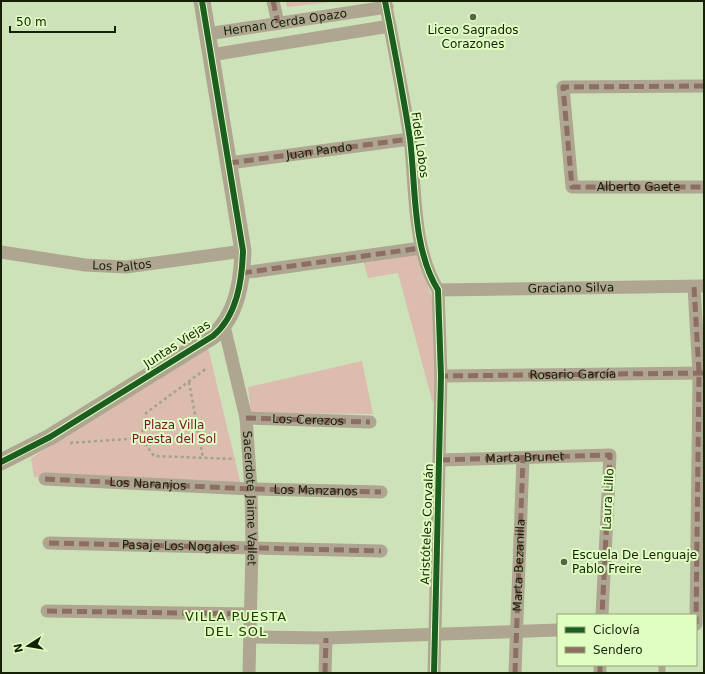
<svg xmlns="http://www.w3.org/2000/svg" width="705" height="674" viewBox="0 0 705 674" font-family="'DejaVu Sans',sans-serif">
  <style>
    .park { fill: #dbbcaf }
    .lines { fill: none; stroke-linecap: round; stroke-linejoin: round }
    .path { stroke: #a1a38b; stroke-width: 2.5; stroke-dasharray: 3 3; stroke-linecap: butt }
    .service { stroke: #afa691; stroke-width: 7 }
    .minor { stroke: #afa691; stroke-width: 13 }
    .tertiary { stroke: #afa691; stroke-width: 17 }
    .quiet { stroke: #8d6e63; stroke-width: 5; stroke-dasharray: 10 5; stroke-linecap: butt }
    .cycleway-casing { stroke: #e0fec2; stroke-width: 8 }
    .cycleway { stroke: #1b5e20; stroke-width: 6 }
    .poi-dot { fill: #556544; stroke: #e0fec2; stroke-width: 1.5 }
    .labels { text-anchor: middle; stroke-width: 4; stroke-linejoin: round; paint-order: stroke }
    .street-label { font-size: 12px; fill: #142104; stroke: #e0fec2 }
    .poi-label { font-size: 12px; fill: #142104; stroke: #e0fec2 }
    .park-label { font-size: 12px; fill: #811235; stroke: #e0fec2 }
    .neighbourhood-label { font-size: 13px; letter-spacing: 1px; fill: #233900; stroke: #e0fec2 }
  </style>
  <rect width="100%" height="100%" fill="#cee2ba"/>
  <g class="park">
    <path d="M285,1H342L287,7Z"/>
    <path d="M417,254L433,301L436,390L433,404L398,273L368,278L363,260Z"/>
    <path d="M208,348L242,489L34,477L31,458Z"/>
    <path d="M362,361L373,414L251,413L248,387Z"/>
  </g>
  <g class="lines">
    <g class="path">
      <path d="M189,382L203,458"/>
      <path d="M141,438L146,413L207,368"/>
      <path d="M70,443L141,438L154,456L235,459"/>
    </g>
    <path class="service" d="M662,665V673"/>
    <g class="minor">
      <path d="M273,1L278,23"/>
      <path d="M385,1C394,47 403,93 410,139C416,187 412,248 438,290L441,376L434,673"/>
      <path id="s1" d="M207,34L387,7"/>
      <path d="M211,55L390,26"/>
      <path d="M704,86L563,87L572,187H704"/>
      <path id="s2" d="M229,163L410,139"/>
      <path id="s3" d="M1,252L85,265L126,267L243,251"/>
      <path d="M242,273L421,248"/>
      <path d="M694,287L699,373L696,624"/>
      <path id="s4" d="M438,290L704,286"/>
      <path id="s5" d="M224,326L246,418L251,489L252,548L249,673"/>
      <path id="s6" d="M441,376L704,373"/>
      <path d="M246,418L370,422"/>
      <path id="s7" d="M440,460L610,455L602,615"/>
      <path d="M45,479L251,489L381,492"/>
      <path d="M49,543L381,551"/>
      <path d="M47,611L250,614"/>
      <path d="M250,637L326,638L558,630"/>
      <path d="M325,673L326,638"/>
      <path id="s8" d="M515,673L523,458"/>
      <path d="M600,673V665"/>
    </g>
    <path class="tertiary" d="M1,462L50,437L213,336C237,316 242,281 243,251L202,1"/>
    <g class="quiet">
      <path d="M273,1L278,23"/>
      <path id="s9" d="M704,86L563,87L572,187H704"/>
      <path d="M229,163L410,139"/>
      <path d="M242,273L421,248"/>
      <path d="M694,287L699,373L696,624"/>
      <path d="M441,379V376L704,373"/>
      <path id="s10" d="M246,418L370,422"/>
      <path d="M440,460L610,455L602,615"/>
      <path id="s11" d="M45,479L251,489L381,492"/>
      <path id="s12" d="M49,543L381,551"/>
      <path d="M47,611L250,614"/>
      <path d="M325,673L326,638"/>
      <path d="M515,673L523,458"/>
      <path d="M600,673V665"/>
    </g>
    <defs>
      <g id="cycleway">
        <path d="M385,1C394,47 403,93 410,139C416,187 412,248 438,290L441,376L434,673"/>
        <path d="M1,462L50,437L213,336C237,316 242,281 243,251L202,1"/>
      </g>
    </defs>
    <use href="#cycleway" class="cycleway-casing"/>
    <use href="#cycleway" class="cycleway"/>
  </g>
  <g class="poi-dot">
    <circle cx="473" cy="17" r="4"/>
    <circle cx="564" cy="562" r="4"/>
  </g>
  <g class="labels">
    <g class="street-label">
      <text dy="4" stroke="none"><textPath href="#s1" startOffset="79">Hernan Cerda Opazo</textPath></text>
      <text transform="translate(420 145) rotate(82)" y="4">Fidel Lobos</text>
      <text dy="4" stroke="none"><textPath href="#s2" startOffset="91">Juan Pando</textPath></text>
      <text dy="4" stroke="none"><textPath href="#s9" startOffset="308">Alberto Gaete</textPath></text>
      <text dy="4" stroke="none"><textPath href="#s3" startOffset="122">Los Paltos</textPath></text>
      <text dy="4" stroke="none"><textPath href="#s4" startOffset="133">Graciano Silva</textPath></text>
      <text transform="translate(177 344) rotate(-33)" y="4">Juntas Viejas</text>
      <text dy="4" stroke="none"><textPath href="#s6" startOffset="132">Rosario García</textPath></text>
      <text dy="4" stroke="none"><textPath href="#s10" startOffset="62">Los Cerezos</textPath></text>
      <text dy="4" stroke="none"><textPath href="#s7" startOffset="85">Marta Brunet</textPath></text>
      <text dy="4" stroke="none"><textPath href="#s11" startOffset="103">Los Naranjos</textPath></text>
      <text dy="4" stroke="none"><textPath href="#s11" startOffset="271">Los Manzanos</textPath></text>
      <text dy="4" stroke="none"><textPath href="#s5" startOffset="175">Sacerdote Jaime Vallet</textPath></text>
      <text transform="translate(608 499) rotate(-87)" y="4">Laura Lillo</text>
      <text transform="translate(427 524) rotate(-88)" y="4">Aristóteles Corvalán</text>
      <text dy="4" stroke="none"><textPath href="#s12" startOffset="130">Pasaje Los Nogales</textPath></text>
      <text dy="4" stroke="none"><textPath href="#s8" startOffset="108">Marta Bezanilla</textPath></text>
    </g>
    <g class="poi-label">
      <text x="473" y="34">Liceo Sagrados<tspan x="473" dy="14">Corazones</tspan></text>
      <text x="572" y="559" text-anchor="start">Escuela De Lenguaje<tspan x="572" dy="14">Pablo Freire</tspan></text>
    </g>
    <g class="park-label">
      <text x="174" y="429">Plaza Villa<tspan x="174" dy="14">Puesta del Sol</tspan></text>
    </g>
    <g class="neighbourhood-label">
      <text x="236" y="621">VILLA PUESTA<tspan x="236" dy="15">DEL SOL</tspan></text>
    </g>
  </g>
  <rect width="705" height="674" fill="none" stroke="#142104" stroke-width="4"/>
  <rect x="557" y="614" width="140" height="52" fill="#e0fec2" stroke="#8ea676"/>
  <rect x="565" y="627" width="20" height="6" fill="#1b5e20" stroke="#8ea676"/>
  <text x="593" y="634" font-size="12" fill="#142104">Ciclovía</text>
  <rect x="565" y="647" width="20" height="6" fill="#8d6e63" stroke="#8ea676"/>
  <text x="593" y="654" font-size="12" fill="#142104">Sendero</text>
  <g transform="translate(28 646) rotate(258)" stroke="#e0fec2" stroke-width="3" paint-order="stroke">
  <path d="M0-3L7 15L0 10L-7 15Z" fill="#142104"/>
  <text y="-6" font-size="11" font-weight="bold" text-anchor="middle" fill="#142104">N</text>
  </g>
  <path d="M10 26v6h105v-6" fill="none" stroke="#142104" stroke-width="2"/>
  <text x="16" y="26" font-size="12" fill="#142104" stroke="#e0fec2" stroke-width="3" paint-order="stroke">50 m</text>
</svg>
